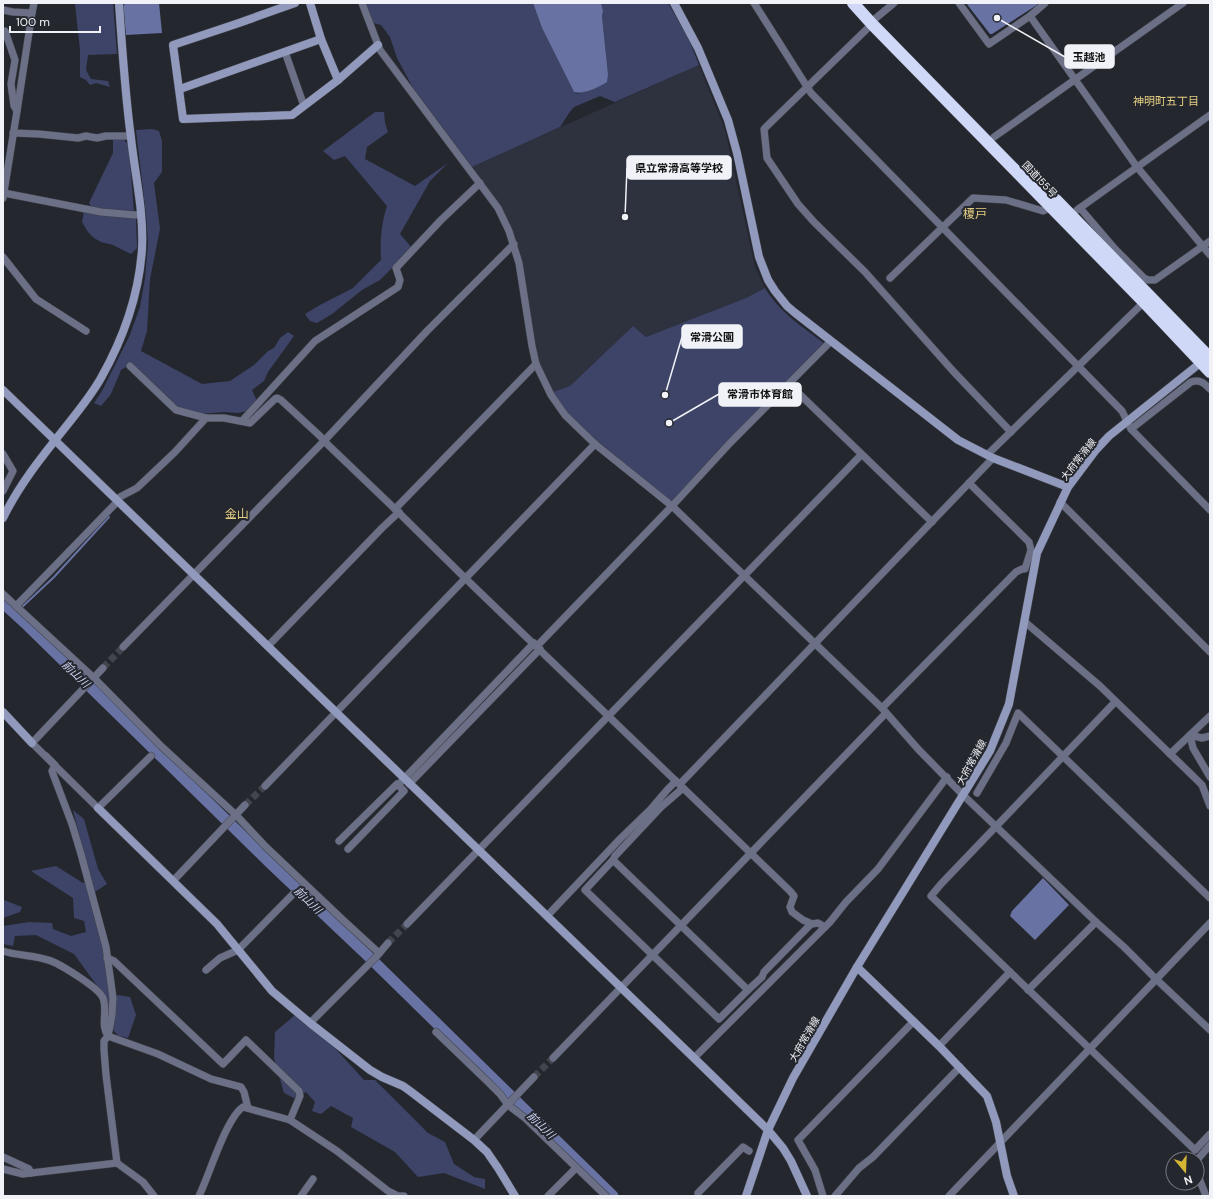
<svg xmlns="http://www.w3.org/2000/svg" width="1213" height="1199" viewBox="0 0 1213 1199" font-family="'DM Sans','Noto Sans JP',sans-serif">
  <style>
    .built { fill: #2e313e }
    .green { fill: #3d4468 }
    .water { fill: #6873a3 }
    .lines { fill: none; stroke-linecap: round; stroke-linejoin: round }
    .stream { stroke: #6873a3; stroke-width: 2 }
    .river { stroke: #6873a3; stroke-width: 11 }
    .street-tunnel { stroke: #43454d; stroke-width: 7; stroke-dasharray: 7 3.5; stroke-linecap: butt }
    .street-casing { stroke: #41434b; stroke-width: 8 }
    .secondary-casing { stroke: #41434b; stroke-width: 9 }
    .highway-casing { stroke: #41434b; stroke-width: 13 }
    .street { stroke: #6b7086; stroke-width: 7 }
    .secondary { stroke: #919abc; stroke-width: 8 }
    .highway { stroke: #d0d8f8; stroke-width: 12 }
    .labels { text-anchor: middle; stroke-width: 4; stroke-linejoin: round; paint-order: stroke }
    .street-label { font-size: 10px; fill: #f0f2f7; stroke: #25272f }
    .neighbourhood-label { font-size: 11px; fill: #e5cf82; stroke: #25272f }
    .water-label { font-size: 11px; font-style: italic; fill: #ced6f4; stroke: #25272f }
    .quarter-label { font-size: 12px; fill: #e5cf82; stroke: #25272f }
    .leader { fill: none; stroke: #f0f2f7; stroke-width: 1.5 }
    .callout-dot { fill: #f0f2f7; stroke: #25272f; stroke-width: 1.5 }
    .callout { fill: #f0f2f7; stroke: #f0f2f7; stroke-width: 1.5 }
    .callout-label { font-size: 11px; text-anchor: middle; font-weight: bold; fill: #111 }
  </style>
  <rect width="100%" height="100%" fill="#25272f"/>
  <path class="built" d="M699,65L725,130L755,267L765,288L746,298L646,337L633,326L570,386L553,392L539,362L511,230L500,205L472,167Z"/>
  <g class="green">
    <path d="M62,3H113L117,54L88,55L86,70L91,79L108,81L110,87L96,83L90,85L86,80L80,77V50L75,4Z"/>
    <path d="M366,3H533L542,28L574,92L578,94L608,74L602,16L603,11L601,3H668L688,37L699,65L615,102L600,96L574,107L569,113L560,127L472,167L413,88L397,58L390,37L381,25L373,23Z"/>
    <path d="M375,112H384L385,123L388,132L367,147L365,159L415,186L448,163L430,181L400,234L412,248L380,280L362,290L332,314L317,323L310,321L305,314L320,305L353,288L381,260C380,241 381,224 387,206L345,156L334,160L323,151Z"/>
    <path d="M152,129L159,131L162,141V172L154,183L160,229L150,279L147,331L141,351L202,384L230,381L254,365L268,351L274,348L280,338L288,332L294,336L268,372L264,381L252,390L257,401L247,411L238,413L225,412L199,414L179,409L131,364L121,370L111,394L101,406L94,403L102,391L129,337L140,307L145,278L148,243L146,215L136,130Z"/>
    <path d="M113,138L124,140L129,145L134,213L94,210L89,203L113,153Z"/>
    <path d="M84,211L136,217L137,248L131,254L113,245L101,242L94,238L88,232L82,222Z"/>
    <path d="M765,288C779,312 803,327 825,344L672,502L577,424L565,412L553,392L570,386L633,326L646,337L746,298Z"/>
    <path d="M73,810L84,819L98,869L107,884L90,895L104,948L112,999L118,995L130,997L136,1015L128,1038L119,1036L112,1029L108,1017L106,998L74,954L36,935L15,936L13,946L3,944V926L29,922L52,923L53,929L71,936L86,932L84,921L74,918L73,898L31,871L56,866L83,883L90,879Z"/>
    <path d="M4,900L22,907L20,912L3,918Z"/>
    <path d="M295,1015L333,1046L364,1080H375L428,1133L445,1142L454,1164L474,1177L485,1179V1189L444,1173L418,1177L395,1152L351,1127L353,1118L331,1106L321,1114L312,1111L315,1102L306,1092L294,1098L284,1093L274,1058L275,1032Z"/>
  </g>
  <g class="water">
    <path d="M126,3H159L162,33L126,35L123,6Z"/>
    <path d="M533,3H601L603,11L602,16L608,74L607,82C599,87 583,95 574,92L542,28Z"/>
    <path d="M966,3H1040L992,34H990Z"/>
    <path d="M1043,878L1069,905L1035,940L1010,916L1012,911Z"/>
  </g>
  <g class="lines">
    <path class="stream" d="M21,608L54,577L109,517"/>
    <path class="river" d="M3,603L27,625L270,863L366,954L613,1196"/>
    <g class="street-tunnel">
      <path d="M103,668L123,647"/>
      <path d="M245,805L265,786"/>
      <path d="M388,943L407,924"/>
      <path d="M534,1077L553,1058"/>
    </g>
    <defs>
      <g id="street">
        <path d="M362,3L380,50L498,208L509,231L519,263L532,346L536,364L551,395L565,415L595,444L672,506L882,708L918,749L963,795L1096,922L1124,947L1156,979L1210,1030"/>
        <path d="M754,3L811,93L1122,411L1131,429L1210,510"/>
        <path d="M959,3L989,44L1030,16L1045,3"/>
        <path d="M3,10L13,12L32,13L34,3"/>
        <path d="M1030,16L1137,167L1210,255"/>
        <path d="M876,18L894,3"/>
        <path d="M872,24L764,129L767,158L798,204L814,222L865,272L953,371L1011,432"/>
        <path d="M285,52L304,106"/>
        <path d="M17,111L32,13"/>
        <path d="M13,133L39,134L78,138L86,136L97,138L106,136H131"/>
        <path d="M994,137L1183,3"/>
        <path d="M4,193L101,212L135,215L141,214"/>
        <path d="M3,198L17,111L14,106L11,84L15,60L5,31"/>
        <path d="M1080,208L1115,249L1144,278L1148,280H1155L1210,241"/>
        <path d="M1077,210L1210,115"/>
        <path d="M3,257L36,299L86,331"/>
        <path d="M890,278L973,198L1006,200L1043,211L1051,207"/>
        <path d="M130,366L176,410L206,418H224L250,423L275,399L277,398L281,400L321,437L324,441L395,509L465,578L790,891L794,896L790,907L792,912L803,920L812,924L818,923L825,927"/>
        <path d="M789,384L932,522"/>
        <path d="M242,421L315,341L398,287L400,280L396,268L441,220L480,183"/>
        <path d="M1131,429L1191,382C1200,379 1204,383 1210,389"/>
        <path d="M3,454L13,471L3,491"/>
        <path d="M987,455L1144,302"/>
        <path d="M116,499L137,488L175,452L206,418"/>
        <path d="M1060,502L1210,652"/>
        <path d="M395,509L536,364"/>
        <path d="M3,594L94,678L161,746L236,815L265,846L343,920L379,953"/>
        <path d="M16,606L118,501"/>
        <path d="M1025,622L1100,686L1197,780L1202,785L1210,806"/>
        <path d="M268,646L382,528L399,512"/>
        <path d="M537,646L672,506L730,443L831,341"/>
        <path d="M123,647L324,441L427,331L514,244"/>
        <path d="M103,668L32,743L98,808L151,756"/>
        <path d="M1115,702L941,884L931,896L1195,1150L1210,1134"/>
        <path d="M882,708L1016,572L1022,569H1025L1031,550L1029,542L969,483"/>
        <path d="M1210,736L1202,738L1190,735L1193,748L1210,777"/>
        <path d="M1170,754L1210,716"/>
        <path d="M46,756L55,765L52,771L53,774L72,824L81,854L106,947L113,998L112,1015L108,1036L104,1041V1050L106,1075L117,1163"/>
        <path d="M409,784L540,649"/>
        <path d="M680,784L993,458"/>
        <path d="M398,785L534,643"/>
        <path d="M265,786L595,444"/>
        <path d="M977,793L1006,743L1018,713L1210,898"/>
        <path d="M339,841L397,784L404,791L348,849"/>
        <path d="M613,860L748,990L719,1019L585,890L613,860L615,856L661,807L683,788"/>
        <path d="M173,881L245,805"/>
        <path d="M547,916L620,839L650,810L667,790L676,781"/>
        <path d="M407,924L861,455"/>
        <path d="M3,951C18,956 34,955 48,960C59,963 99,988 103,998C108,1011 100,1025 108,1036L158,1054L211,1079L241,1087L244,1092L248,1108"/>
        <path d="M107,958L114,961L223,1064L246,1040L299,1091L300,1096L290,1120"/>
        <path d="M206,970L220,958L238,950L293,894"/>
        <path d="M748,990L762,977L764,972L811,924"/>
        <path d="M1028,990L1096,922"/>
        <path d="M310,1023L377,956L388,943"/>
        <path d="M436,1032L486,1080L500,1094L508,1105L525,1118L606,1196"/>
        <path d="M939,1046L1010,972"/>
        <path d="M553,1058L886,713"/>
        <path d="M694,1058L830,922L846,902L878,869L947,777"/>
        <path d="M474,1140L534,1077"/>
        <path d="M3,1157L29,1169L31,1173"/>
        <path d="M1197,1160L1210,1145"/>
        <path d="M3,1169L23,1174L31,1173L117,1163L143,1182L154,1196"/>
        <path d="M1197,1173L1206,1196"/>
        <path d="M698,1193L743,1147L749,1151"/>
        <path d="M199,1196C209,1176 226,1118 243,1107L290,1120L337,1151L388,1191L398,1196H404"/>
        <path d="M301,1196L313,1179"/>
        <path d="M548,1196L576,1168"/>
        <path d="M823,1196L815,1170L798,1140L914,1021"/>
        <path d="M835,1196L859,1168L873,1157L960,1067"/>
        <path d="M949,1196L1210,923"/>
      </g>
      <g id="secondary">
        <path d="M295,3L236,24L173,45L183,119L292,115L338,80L378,45"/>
        <path d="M310,3L321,39L338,80"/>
        <path d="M674,3L698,48L728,120L737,153L759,257L768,280L775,291L787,306L794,312L958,440L993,458L1068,487"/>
        <path d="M180,89L321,39"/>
        <path d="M3,390L404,778L694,1058L768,1130L783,1148L791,1161L807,1196"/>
        <path d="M3,518C20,483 44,454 68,424C80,409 92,394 101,378C123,339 139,294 142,249C144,212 135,175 131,138C125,93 122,48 119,3"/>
        <path d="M3,712L32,743"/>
        <path d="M98,808L217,924L272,991L310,1023L370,1070L382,1077L403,1086L410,1091L474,1140L487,1152L498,1168L515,1196"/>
        <path d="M857,967L939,1046L987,1096L996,1122L1007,1176L1014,1196"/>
        <path d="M746,1196L768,1130L793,1078L857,967L990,751L1009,704L1037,553L1068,487L1095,451L1109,436L1204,360"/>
      </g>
      <g id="highway">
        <path d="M853,3L872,24L1144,302L1210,372"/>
        <path d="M1056,200L1210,358"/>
      </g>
    </defs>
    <use href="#street" class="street-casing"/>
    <use href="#secondary" class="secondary-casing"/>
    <use href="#highway" class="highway-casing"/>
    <use href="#street" class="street"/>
    <use href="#secondary" class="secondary"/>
    <use href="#highway" class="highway"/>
  </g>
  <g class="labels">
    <g class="street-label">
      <text transform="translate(1040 179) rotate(46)" y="4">国道155号</text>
      <text transform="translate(1078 459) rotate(-52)" y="4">大府常滑線</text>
      <text transform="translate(971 762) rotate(-61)" y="4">大府常滑線</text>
      <text transform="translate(804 1039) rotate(-60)" y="4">大府常滑線</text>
    </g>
    <g class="neighbourhood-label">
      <text x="1166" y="105">神明町五丁目</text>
    </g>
    <g class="water-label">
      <text transform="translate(76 674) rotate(44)" y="4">前山川</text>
      <text transform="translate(308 900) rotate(44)" y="4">前山川</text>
      <text transform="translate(541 1125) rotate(44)" y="4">前山川</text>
    </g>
    <g class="quarter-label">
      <text x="975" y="218">榎戸</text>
      <text x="237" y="518">金山</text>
    </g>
  </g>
  <path class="leader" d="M997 18L1065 57M625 217L627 168M665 395L682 337M669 423L719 394"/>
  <g class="callout-dot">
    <circle cx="997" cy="18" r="4"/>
    <circle cx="625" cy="217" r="4"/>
    <circle cx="665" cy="395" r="4"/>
    <circle cx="669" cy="423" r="4"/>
  </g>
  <g class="callout">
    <rect x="1065" y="45" width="49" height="23" rx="4"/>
    <rect x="627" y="156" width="104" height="23" rx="4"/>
    <rect x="682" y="325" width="60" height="23" rx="4"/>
    <rect x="719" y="383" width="82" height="23" rx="4"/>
  </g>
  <g class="callout-label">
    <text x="1089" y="61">玉越池</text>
    <text x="679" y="172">県立常滑高等学校</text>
    <text x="712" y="341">常滑公園</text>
    <text x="760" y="398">常滑市体育館</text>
  </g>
  <rect width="1213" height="1199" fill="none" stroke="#f0f2f7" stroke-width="8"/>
  <g transform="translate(1185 1171) rotate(161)"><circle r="19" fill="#25272f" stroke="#76787f"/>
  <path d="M0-3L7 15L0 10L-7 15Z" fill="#d5b534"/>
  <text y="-6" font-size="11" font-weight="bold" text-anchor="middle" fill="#f0f2f7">N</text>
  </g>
  <path d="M10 26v6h90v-6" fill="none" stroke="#f0f2f7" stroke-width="2"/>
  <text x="16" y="26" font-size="12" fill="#f0f2f7" stroke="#25272f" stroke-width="3" paint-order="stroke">100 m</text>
</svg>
